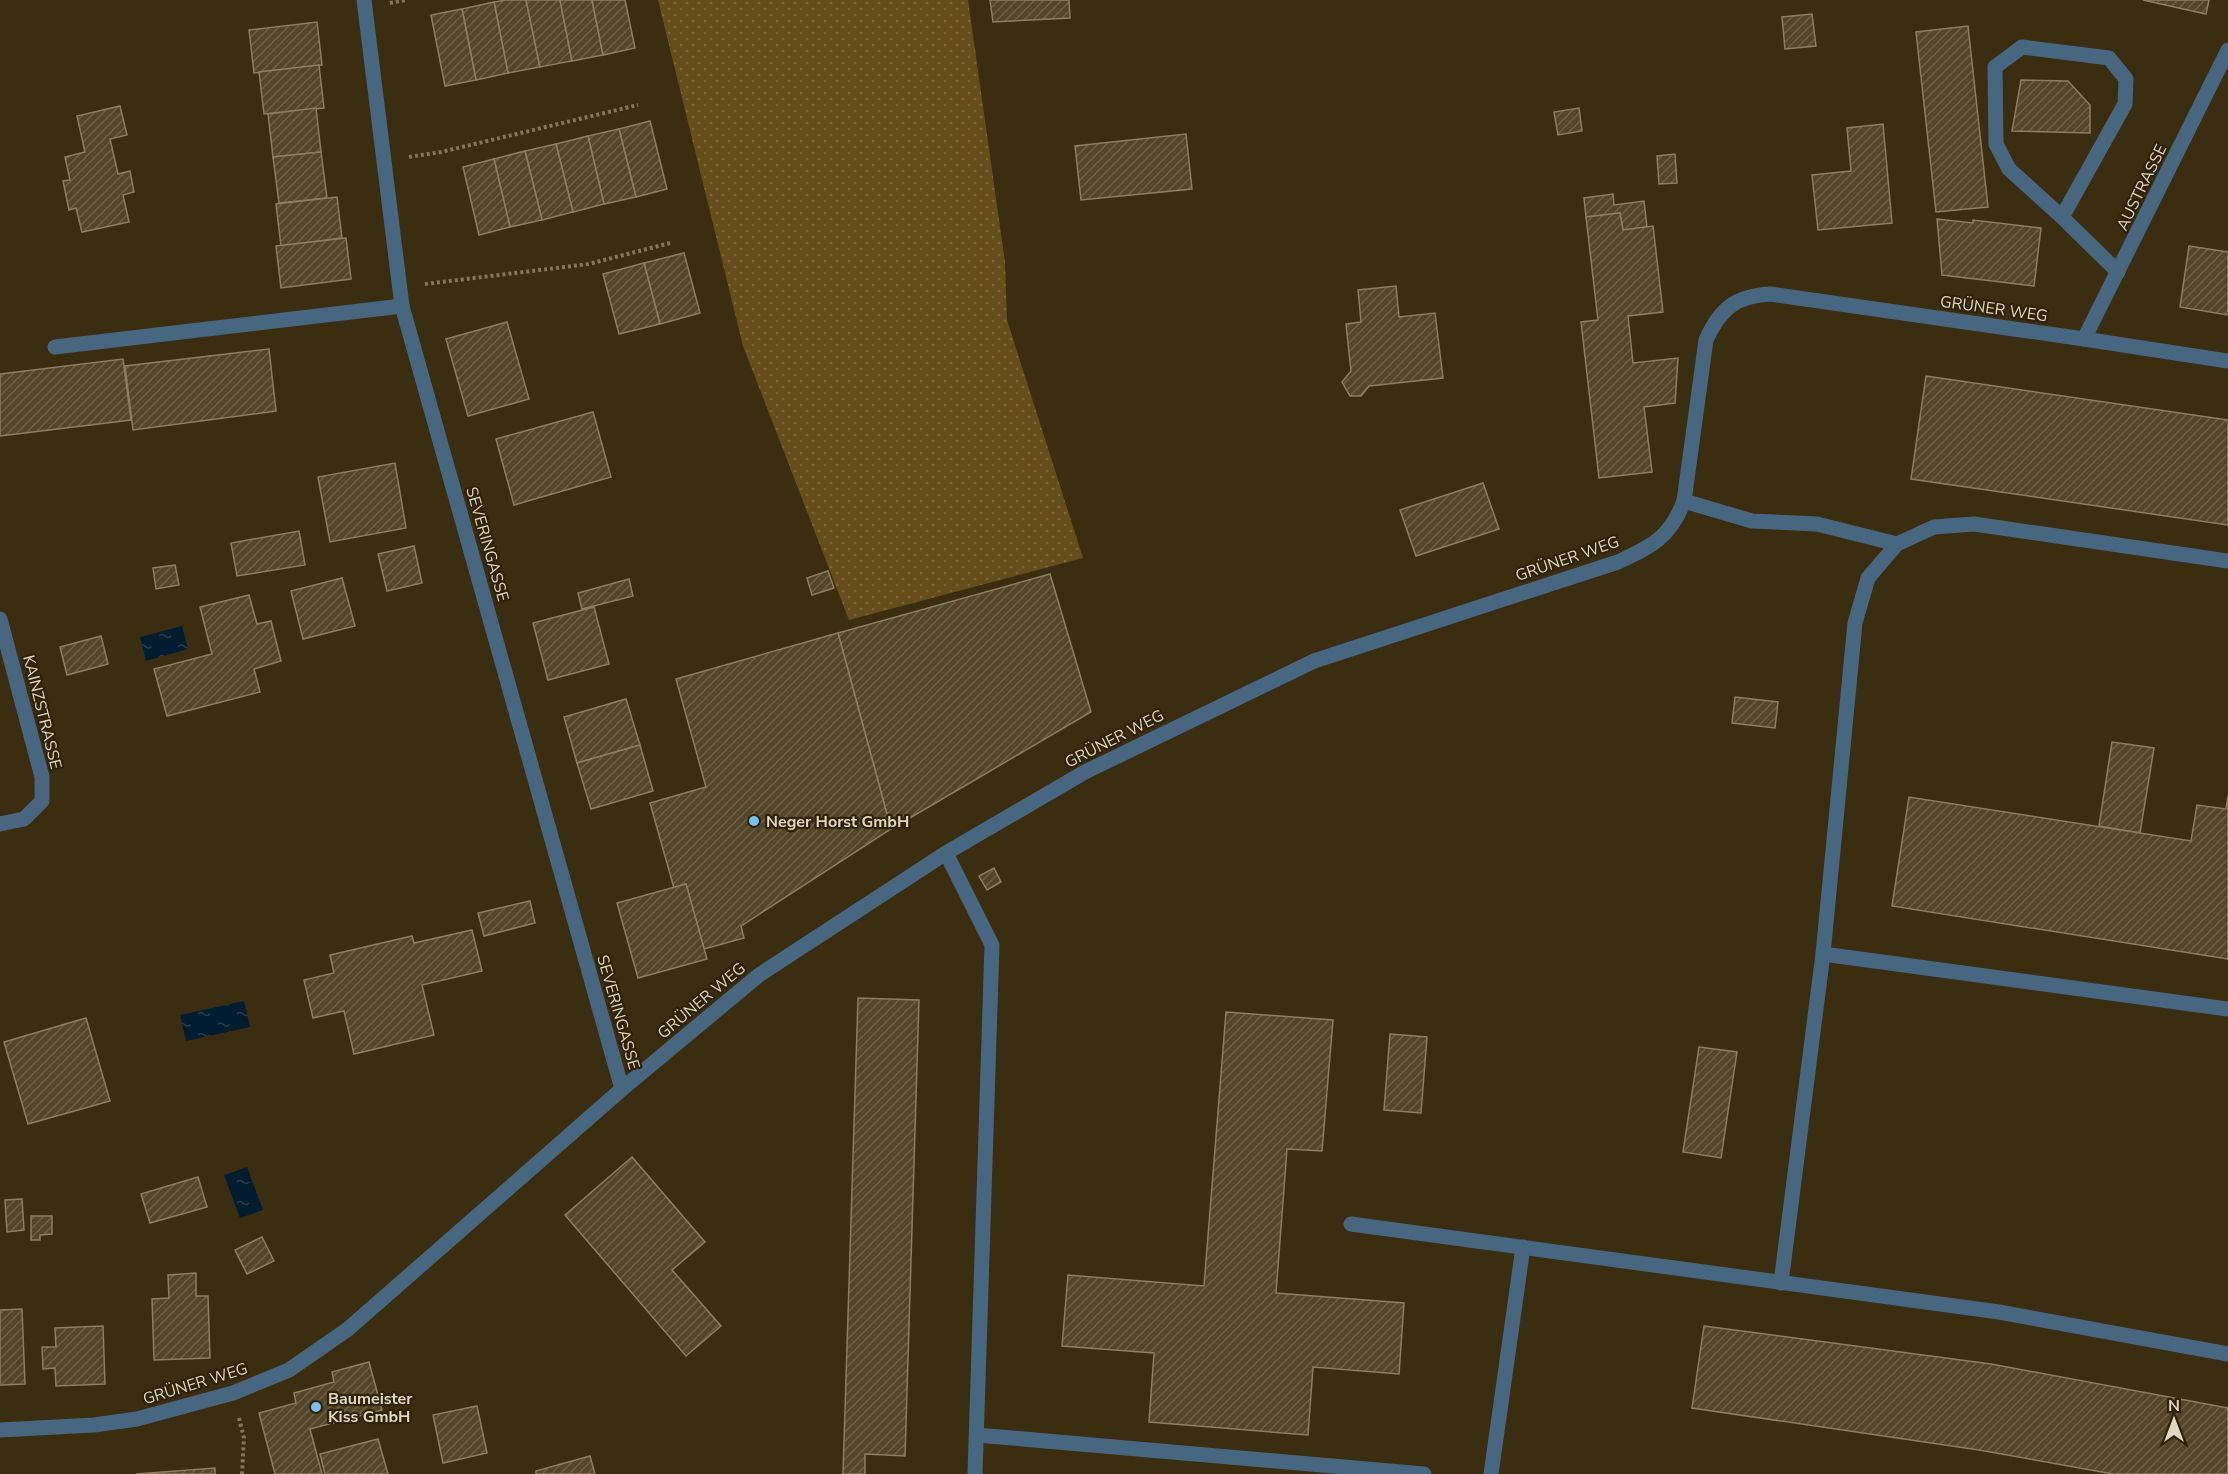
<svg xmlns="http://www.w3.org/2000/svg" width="2228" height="1474" viewBox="0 0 2228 1474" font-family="'Nunito Sans',sans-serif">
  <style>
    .grass { fill: url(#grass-dots) }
    .water { fill: url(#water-ripples) }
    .building { fill: url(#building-hatch); stroke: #8e7e5f; stroke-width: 1.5 }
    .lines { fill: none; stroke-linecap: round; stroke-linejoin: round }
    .path { stroke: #82765e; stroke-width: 4; stroke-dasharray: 3 3; stroke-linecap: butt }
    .lane { stroke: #476780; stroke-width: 15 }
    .street { stroke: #476780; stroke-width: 15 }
    .poi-dot { fill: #75c0f6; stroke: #302305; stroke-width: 2 }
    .labels { text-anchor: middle; stroke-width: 4.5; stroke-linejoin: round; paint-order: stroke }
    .street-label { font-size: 16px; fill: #dfd7c6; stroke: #302305 }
    .poi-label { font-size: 16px; font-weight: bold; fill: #dfd7c6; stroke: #302305; text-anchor: start }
  </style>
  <defs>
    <pattern id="grass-dots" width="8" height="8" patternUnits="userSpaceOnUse" patternTransform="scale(1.5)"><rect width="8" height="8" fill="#654e1c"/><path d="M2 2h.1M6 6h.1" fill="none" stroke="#7b673c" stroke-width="1.8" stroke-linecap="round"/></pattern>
    <pattern id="water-ripples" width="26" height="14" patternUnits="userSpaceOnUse" patternTransform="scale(1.5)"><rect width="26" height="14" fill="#021d2f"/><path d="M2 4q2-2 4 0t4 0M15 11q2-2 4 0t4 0" fill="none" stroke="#263d4c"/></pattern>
    <pattern id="building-hatch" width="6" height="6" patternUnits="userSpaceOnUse" patternTransform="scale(1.5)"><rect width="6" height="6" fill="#534528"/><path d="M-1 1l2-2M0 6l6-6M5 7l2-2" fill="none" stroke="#6b5f46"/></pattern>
  </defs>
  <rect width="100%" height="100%" fill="#3b2d10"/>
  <path class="grass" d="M658,0H968L1005,262L1007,320L1083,558L849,620L743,346Z"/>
  <g class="water">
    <path d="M182,626L188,649L146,661L140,637Z"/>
    <path d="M244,1001L250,1027L186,1041L180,1015Z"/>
    <path d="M247,1167L263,1210L240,1218L224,1175Z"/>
  </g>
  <g class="building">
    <path d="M506,0H526L540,67L508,73L494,2Z"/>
    <path d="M526,0H560L572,61L540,67Z"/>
    <path d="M560,0H592L603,55L572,61Z"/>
    <path d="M592,0H625L635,48L603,55Z"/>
    <path d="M990,0H1069L1070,18L993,22Z"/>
    <path d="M2143,0H2209L2206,14Z"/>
    <path d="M494,2L508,73L476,80L462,9Z"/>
    <path d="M462,9L476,80L445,86L431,15Z"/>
    <path d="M1812,14L1816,46L1785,49L1782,17Z"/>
    <path d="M317,22L322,65L254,73L249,30Z"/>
    <path d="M1968,26L1988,207L1936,212L1916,32Z"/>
    <path d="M319,65L324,108L264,114L259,72Z"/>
    <path d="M2021,80L2068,81L2090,105V133L2012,131Z"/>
    <path d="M120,106L127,135L110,139L118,174L130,171L134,192L123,195L129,222L82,232L76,208L69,210L63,181L70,180L65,157L85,152L77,116Z"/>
    <path d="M316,108L321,152L273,157L268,114Z"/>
    <path d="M1579,108L1582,131L1558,135L1554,112Z"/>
    <path d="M650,121L667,189L636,197L619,129Z"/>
    <path d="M1883,124L1892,223L1818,230L1812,175L1851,171L1847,128Z"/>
    <path d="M619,129L636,197L604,204L588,136Z"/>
    <path d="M1186,134L1192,189L1081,200L1075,146Z"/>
    <path d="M588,136L604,204L573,212L556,144Z"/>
    <path d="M556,144L573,212L542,220L525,151Z"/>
    <path d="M525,151L542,220L510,227L494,159Z"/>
    <path d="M321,152L327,198L279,203L273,157Z"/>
    <path d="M1675,154L1677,183L1659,184L1657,156Z"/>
    <path d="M494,159L510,227L479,235L463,167Z"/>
    <path d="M1613,194L1614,205L1644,201L1647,227L1623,230L1620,213L1586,217L1584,198Z"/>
    <path d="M337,197L342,238L281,246L276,204Z"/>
    <path d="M1620,213L1623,230L1653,226L1663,312L1628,316L1633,363L1678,358L1675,403L1644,407L1652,472L1599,478L1581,322L1598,320L1586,217Z"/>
    <path d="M1937,219L1973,223V220L2041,228L2034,286L1942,275Z"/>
    <path d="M346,238L351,279L281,288L276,246Z"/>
    <path d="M2189,246L2228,252V315L2180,307Z"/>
    <path d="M684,253L700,313L660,324L644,263Z"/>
    <path d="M644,263L660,324L619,334L603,274Z"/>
    <path d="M1396,286L1399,317L1435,313L1443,378L1369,386L1361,396H1350L1342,382L1351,371L1346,324L1361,322L1358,290Z"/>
    <path d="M507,322L529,399L468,416L446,339Z"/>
    <path d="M269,349L276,411L133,430L125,366Z"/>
    <path d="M123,359L131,420L0,436V374Z"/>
    <path d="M1926,376L2228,420V525L1911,479Z"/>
    <path d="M593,412L611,477L514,505L496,439Z"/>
    <path d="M395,463L406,528L330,542L318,477Z"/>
    <path d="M1483,483L1499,529L1416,556L1400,510Z"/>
    <path d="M299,531L305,565L237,576L231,543Z"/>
    <path d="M414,546L422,583L387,591L378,554Z"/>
    <path d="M175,565L179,585L156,589L153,568Z"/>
    <path d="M828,571L834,588L812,595L807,578Z"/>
    <path d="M1050,574L1091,712L891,829L838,633Z"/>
    <path d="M342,578L355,626L303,639L291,591Z"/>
    <path d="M629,579L633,596L582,609L578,593Z"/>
    <path d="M249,595L257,624L271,621L281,661L254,669L260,692L167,716L154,669L212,654L200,607Z"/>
    <path d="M594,607L609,664L548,680L533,623Z"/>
    <path d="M838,633L891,829L741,926L744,938L704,949L686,884L674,888L650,803L706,787L676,679Z"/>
    <path d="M101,636L108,664L67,675L60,647Z"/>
    <path d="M1735,697L1778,702L1775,728L1732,723Z"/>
    <path d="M626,699L640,745L577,763L564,717Z"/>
    <path d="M2112,742L2154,748L2140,833L2099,826Z"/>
    <path d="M640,745L653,791L591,809L577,763Z"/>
    <path d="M2228,796V959L1892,906L1909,797L2191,841L2197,805L2226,809Z"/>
    <path d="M994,868L1001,882L987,890L979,876Z"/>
    <path d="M686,884L707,959L638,978L617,903Z"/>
    <path d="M530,901L535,923L484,936L478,913Z"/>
    <path d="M472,930L482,971L422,985L434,1035L354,1054L344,1011L313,1018L304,980L334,973L330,955L412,936L414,943Z"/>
    <path d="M858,998L919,1000L905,1456L865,1454V1474H843Z"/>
    <path d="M1226,1012L1333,1020L1322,1151L1287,1149L1276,1293L1404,1303L1399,1374L1313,1367L1308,1435L1149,1422L1154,1353L1062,1346L1068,1275L1204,1286Z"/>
    <path d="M86,1018L110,1101L28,1124L4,1042Z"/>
    <path d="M1390,1034L1427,1037L1421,1113L1384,1110Z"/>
    <path d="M1699,1047L1737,1052L1721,1158L1683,1152Z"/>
    <path d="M632,1157L705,1242L672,1270L721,1326L686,1356L565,1215Z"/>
    <path d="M198,1177L207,1207L150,1223L141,1194Z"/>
    <path d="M22,1199L24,1230L7,1232L5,1200Z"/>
    <path d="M31,1216H52V1234L40,1235V1240H31Z"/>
    <path d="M262,1237L274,1261L247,1274L235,1250Z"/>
    <path d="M196,1273V1296H208L210,1358L154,1360L152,1299L169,1298L168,1275Z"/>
    <path d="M22,1309L25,1384L0,1385V1310Z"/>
    <path d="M103,1326L105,1384L56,1386L55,1368L43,1369L42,1347H56L55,1328Z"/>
    <path d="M1704,1326L1991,1364L2228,1408V1474H2113L1979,1450L1692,1408Z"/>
    <path d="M369,1362L382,1410L310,1429L322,1474H275L259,1413L296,1403L294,1393L334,1382L332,1372Z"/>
    <path d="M477,1406L487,1453L443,1463L433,1415Z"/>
    <path d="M378,1439L388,1474H325L320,1454Z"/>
    <path d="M590,1456L595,1474H536V1471Z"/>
    <path d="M215,1468V1474H136Z"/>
  </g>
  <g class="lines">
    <g class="path">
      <path d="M390,3L406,0"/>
      <path d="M409,157L441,152L638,105"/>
      <path d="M425,284L589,264L670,243"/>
      <path d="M239,1418L244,1438L242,1474"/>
    </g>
    <g class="lane">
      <path d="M2062,217L2125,104L2126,79L2109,58L2022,47L1995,67L1996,144L2009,169L2062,217L2118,272"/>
      <path d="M55,347L402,306"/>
      <path d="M1684,501L1752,521L1817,524L1897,544L1934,527L1974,524L2228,561"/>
      <path d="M946,853L992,945L975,1474"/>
      <path d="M1823,954L2228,1009"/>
      <path d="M1351,1224L1999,1312L2228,1354"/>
      <path d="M1781,1283L1823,954L1855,623L1868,578L1897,544"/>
      <path d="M977,1435L1424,1474"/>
      <path d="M1491,1474L1523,1247"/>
    </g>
    <g class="street">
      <path d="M364,0L402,306L622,1089"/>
      <path d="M2084,339L2228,50"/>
      <path d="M0,619L42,777V801L24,819L0,824"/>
      <path d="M0,1430L94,1425L137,1419L233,1393L289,1370L348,1329L622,1089L759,975L946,853L1085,772L1314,661L1618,562C1652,546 1670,538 1684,501L1706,340C1720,309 1735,296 1770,294L2084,339L2228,361"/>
    </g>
  </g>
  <g class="poi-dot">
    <circle cx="754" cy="821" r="6"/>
    <circle cx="316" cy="1407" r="6"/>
  </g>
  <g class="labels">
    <g class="street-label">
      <text transform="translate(2141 187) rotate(-64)" y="6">AUSTRASSE</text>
      <text transform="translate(1994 308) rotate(8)" y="6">GRÜNER WEG</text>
      <text transform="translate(488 544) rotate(74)" y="6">SEVERINGASSE</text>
      <text transform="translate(1567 558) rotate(-19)" y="6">GRÜNER WEG</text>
      <text transform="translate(43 712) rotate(76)" y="6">KAINZSTRASSE</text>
      <text transform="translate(1114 738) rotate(-27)" y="6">GRÜNER WEG</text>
      <text transform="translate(701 1000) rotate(-40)" y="6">GRÜNER WEG</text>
      <text transform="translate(619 1012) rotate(74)" y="6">SEVERINGASSE</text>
      <text transform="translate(195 1383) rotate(-17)" y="6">GRÜNER WEG</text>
    </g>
    <g class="poi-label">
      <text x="766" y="827">Neger Horst GmbH</text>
      <text x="328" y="1404">Baumeister<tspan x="328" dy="18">Kiss GmbH</tspan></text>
    </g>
  </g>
  <g transform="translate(2174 1420)" stroke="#302305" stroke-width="4.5" paint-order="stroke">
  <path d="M0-4.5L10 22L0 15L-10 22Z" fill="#dfd7c6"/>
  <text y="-9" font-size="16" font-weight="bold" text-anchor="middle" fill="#dfd7c6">N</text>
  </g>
</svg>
